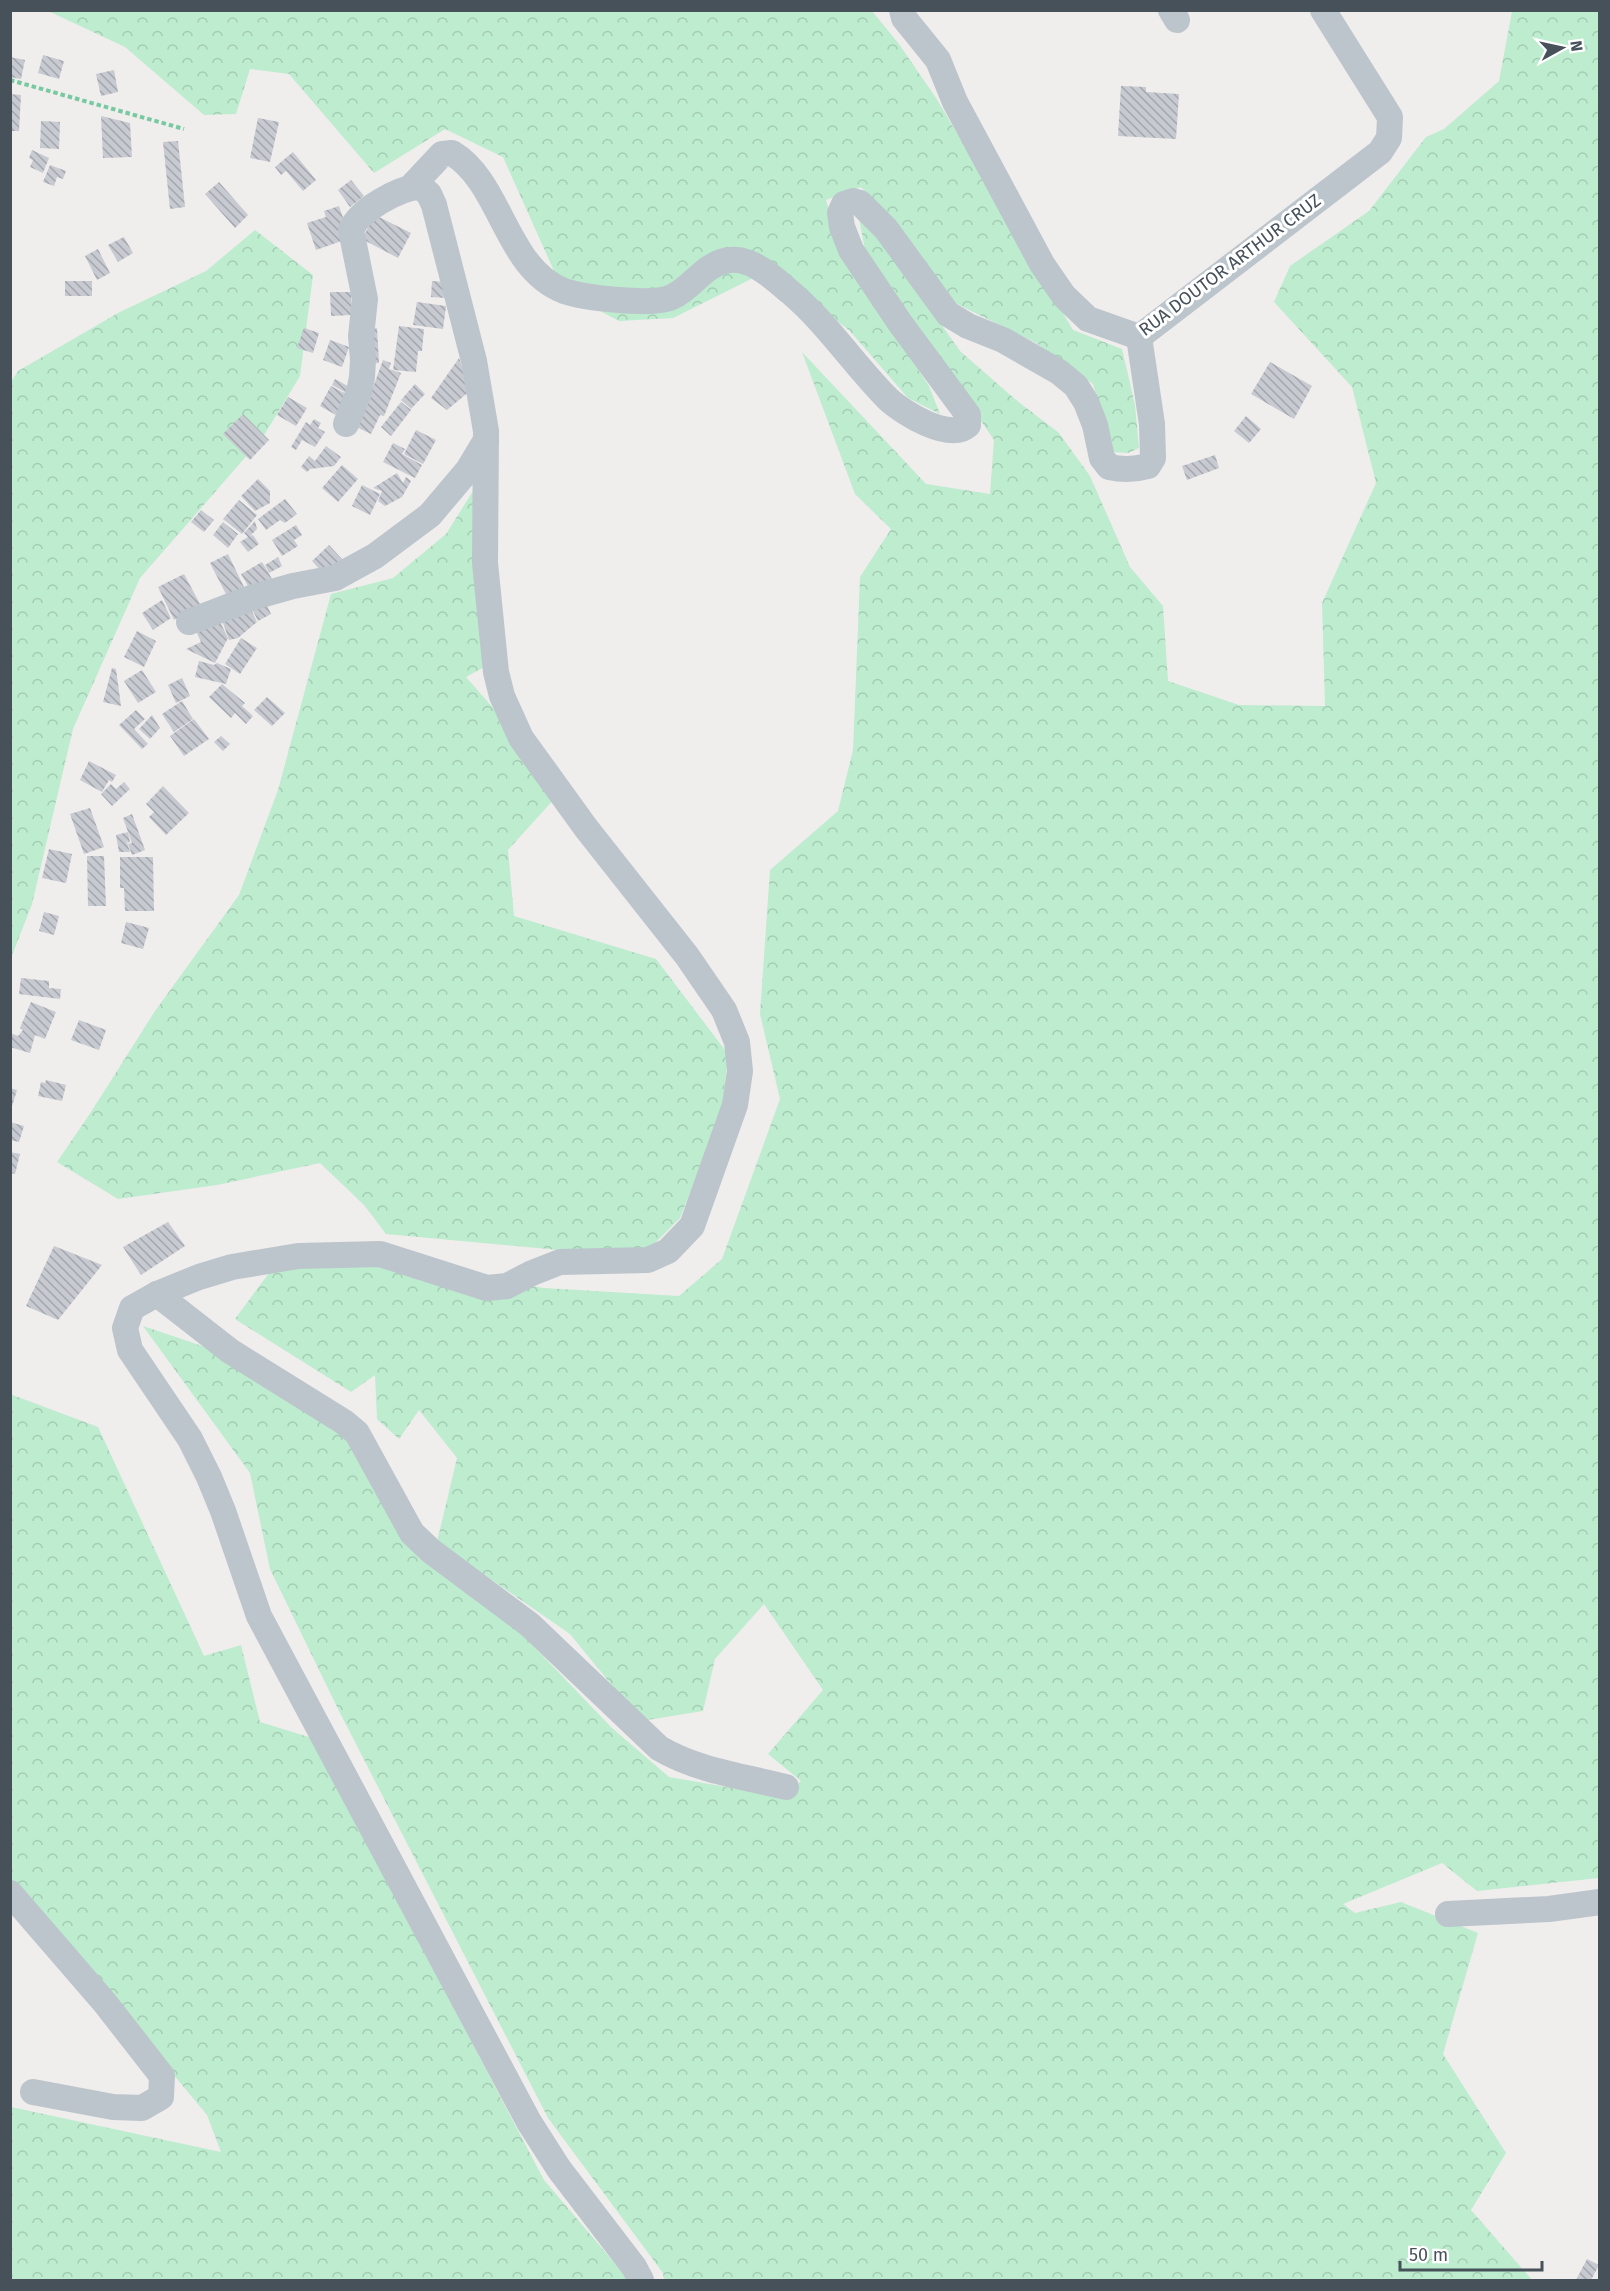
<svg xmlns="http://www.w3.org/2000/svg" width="1610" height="2291" viewBox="0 0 1610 2291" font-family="'Fira Sans',sans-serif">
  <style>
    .forest { fill: url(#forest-crowns) }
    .building { fill: url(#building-back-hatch) }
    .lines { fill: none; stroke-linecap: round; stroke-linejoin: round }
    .path { stroke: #77c9a0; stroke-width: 4; stroke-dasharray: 4.5 3; stroke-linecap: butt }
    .minor { stroke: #bcc5cc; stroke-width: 26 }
    .labels { text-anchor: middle; stroke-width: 6; stroke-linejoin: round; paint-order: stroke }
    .street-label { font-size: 18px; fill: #47515a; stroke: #fff }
  </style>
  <defs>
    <pattern id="forest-crowns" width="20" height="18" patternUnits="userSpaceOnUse" patternTransform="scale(1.5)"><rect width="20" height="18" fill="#bdeccf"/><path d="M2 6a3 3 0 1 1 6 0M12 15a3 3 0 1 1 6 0" fill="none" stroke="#a4ccb4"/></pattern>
    <pattern id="building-back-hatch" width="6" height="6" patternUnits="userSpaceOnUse" patternTransform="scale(1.5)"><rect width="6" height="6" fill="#c7cad0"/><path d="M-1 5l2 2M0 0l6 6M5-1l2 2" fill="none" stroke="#a3a6ac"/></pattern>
  </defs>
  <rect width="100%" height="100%" fill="#f0eded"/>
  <g class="forest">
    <path d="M48,11H872L899,44L936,98L1073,330L1122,349L1135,405L1139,448L1128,453L1112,452L1093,384L1036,343L957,304L901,230L861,187L826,200L841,252L929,386L940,414L908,398L849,330L769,270L673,318L619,321L563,291L503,157L445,129L374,173L289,74L250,69L236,114L204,115L125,47Z"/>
    <path d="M1512,11H1599V1878L1477,1891L1442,1863L1343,1904L1355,1913L1401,1902L1478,1933L1443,2054L1506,2153L1471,2210L1532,2280H664L663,2273L548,2118L338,1709L270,1569L250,1473L143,1326L223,1353L360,1432L405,1544L515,1627L612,1728L669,1777L785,1797L801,1781L768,1754L823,1690L764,1604L715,1659L703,1711L641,1721L570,1634L437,1542L457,1458L419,1410L399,1439L377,1419L375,1375L351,1392L235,1319L272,1269L348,1257L544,1288L679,1296L722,1259L780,1099L760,1014L770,870L838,811L853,750L860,577L891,529L855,494L802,352L926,484L990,494L994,440L865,250L859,218L881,239L960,351L1016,400L1059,433L1090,476L1130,567L1163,606L1168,681L1239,705L1325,706L1322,603L1376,483L1352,387L1274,302L1290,266L1369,211L1426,137L1444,129L1499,81Z"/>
    <path d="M255,230L313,275L300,376L263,437L140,578L73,729L32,904L11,958V382L18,371L118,313L206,271Z"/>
    <path d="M487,469L501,658L466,677L494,709L556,797L508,850L514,916L656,959L728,1054L722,1113L680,1218L650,1248L602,1254L386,1234L364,1205L320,1163L217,1185L118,1199L57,1162L91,1112L155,1011L239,895L278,790L331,594L393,578L446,534Z"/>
    <path d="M10,1394L98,1427L204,1656L241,1645L260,1722L312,1738L544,2180L629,2280H11V2107L221,2152L207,2115L11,1879Z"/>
  </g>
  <g class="building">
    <path d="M43,55L64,61L59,79L38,73Z"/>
    <path d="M10,57L25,60L21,79L10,77Z"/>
    <path d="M114,70L118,92L101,96L96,74Z"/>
    <path d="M1121,86L1146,87V92L1179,94L1176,139L1118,136Z"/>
    <path d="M10,94L21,95L19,131H10Z"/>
    <path d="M101,116L130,123L132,157L103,158Z"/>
    <path d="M258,118L279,122L270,162L250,158Z"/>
    <path d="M41,121L60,122L59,149L40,148Z"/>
    <path d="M178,141L185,207L170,209L163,142Z"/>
    <path d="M32,150L49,158L43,173L30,167L33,160L29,158Z"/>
    <path d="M293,152L316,180L303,191L286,171L281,175L275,167Z"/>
    <path d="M50,165L66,171L63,179L57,177L54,186L43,182Z"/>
    <path d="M351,180L364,196L350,207L338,190Z"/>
    <path d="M219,182L248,215L235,228L205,194Z"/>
    <path d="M339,206L350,238L316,250L307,223L326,217L324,211Z"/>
    <path d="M375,215L411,233L398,258L362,239Z"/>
    <path d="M124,237L133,253L118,262L108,245Z"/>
    <path d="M98,249L110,273L97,280L85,256Z"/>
    <rect x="65" y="281" width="27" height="15"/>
    <path d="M432,281L447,282L446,298L431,297Z"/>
    <path d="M330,292H351L352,315L331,316Z"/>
    <path d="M417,302L446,306L443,329L413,325Z"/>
    <path d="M399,326L424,329L422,351H418L416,372L393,370Z"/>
    <path d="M304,328L319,333L313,353L297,348Z"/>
    <path d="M377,328L379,363L369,364L368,329Z"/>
    <path d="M330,340L349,347L342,367L323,360Z"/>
    <path d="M459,358L470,391L447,410L431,398Z"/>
    <path d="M383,360L391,363L389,369L401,373L384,416L380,415L371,434L348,423L363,415Z"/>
    <path d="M1270,362L1312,386L1294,419L1251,394Z"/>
    <path d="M335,379L357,391L354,397L332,385Z"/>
    <path d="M415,384L425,394L411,409L401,400Z"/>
    <path d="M331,386L354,398L343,419L320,406Z"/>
    <path d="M288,397L307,408L296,426L277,415Z"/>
    <path d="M401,402L411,410L391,436L381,427Z"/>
    <path d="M243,414L269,440L250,460L223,434Z"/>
    <path d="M1246,416L1261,429L1249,443L1234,431Z"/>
    <path d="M314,419L321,423L318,428L325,432L315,447L302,440L296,450L291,447L306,422L310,425Z"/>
    <path d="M416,430L436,440L423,464L404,454Z"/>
    <path d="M393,443L405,449L402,454L422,465L415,478L383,462Z"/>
    <path d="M326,446L341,457L334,466L310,469L307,472L301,467L309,456L315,461Z"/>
    <path d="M1215,455L1219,468L1187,480L1182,466Z"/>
    <path d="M342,465L358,479L338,502L322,488Z"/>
    <path d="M397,473L403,483L406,477L411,481L402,497L385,506L378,501L382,491L373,488Z"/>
    <path d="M258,479L270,491V503L255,511L241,496Z"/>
    <path d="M362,485L380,494L370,515L352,506Z"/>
    <path d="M285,499L297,514L285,523L280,520L266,530L258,519Z"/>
    <path d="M239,500L257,515L242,534L223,519Z"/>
    <path d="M201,510L214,520L204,532L191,522Z"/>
    <path d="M255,521L257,529L250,536L253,535L259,544L248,552L240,542L248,537L244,533Z"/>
    <path d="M223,522L238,534L228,548L213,535Z"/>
    <path d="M296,525L302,535L294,540L298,546L282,556L272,540Z"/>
    <path d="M329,545L343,560L322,572L312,561Z"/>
    <path d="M228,554L245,589L228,598L210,563Z"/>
    <path d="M278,557L282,566L269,573L265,565Z"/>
    <path d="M262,562L275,584L254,596L241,574Z"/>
    <path d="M184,574L201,606L174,620L158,587Z"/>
    <path d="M264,599L271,614L258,621L250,605Z"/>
    <path d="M162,600L171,618L153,630L142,613Z"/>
    <path d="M249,605L257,622L238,638L229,640L219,612Z"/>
    <path d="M219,620L228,638L215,663L186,649L201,642L196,631Z"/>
    <path d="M137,631L156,641L144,667L124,657Z"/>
    <path d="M241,638L257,648L240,674L225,664Z"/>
    <path d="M199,661L214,665L217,663L231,669L226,684L195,677Z"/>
    <path d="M112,668L116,669L121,706L103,702Z"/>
    <path d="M142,670L156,692L138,703L124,681Z"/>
    <path d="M182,678L190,696L176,703L168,685Z"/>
    <path d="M222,684L245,703L242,706L253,716L246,724L235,713L231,718L209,697Z"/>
    <path d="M267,697L285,713L272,726L254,710Z"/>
    <path d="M182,701L193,719L174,732L162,714Z"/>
    <path d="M136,710L145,719L134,729L148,744L142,749L119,725Z"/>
    <path d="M152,715L160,728L150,739L139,729Z"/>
    <path d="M194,719L209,739L184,756L170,736Z"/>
    <path d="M221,736L230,744L223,751L214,742Z"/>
    <path d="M89,761L116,775L112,782L109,780L102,792L80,780Z"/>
    <path d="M124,782L130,789L112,806L101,794L111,784L116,789Z"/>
    <path d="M163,786L189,813L166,835L149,817L154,812L146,804Z"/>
    <path d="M90,808L104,847L84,854L70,814Z"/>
    <path d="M132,814L145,850L132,855L128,844L132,843L123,818Z"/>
    <path d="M128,832L130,842L128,843L126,839L130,852H119L116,835Z"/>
    <path d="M49,849L72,854L66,883L42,878Z"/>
    <path d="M87,856H104L106,906H88Z"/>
    <path d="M120,857H153L154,911H125L124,888H120Z"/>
    <path d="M44,912L59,916L54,935L39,931Z"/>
    <path d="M126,922L149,928L143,949L121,943Z"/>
    <path d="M21,978L49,981V988L61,989L60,999L19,994Z"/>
    <path d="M31,1002L56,1012L45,1039L35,1035L30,1053L10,1047V1033L18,1036L23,1030L20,1028Z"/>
    <path d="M79,1020L106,1030L99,1050L71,1040Z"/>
    <path d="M46,1080L66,1085L62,1101L38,1096L41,1082L45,1083Z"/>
    <path d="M10,1088L17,1090L11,1110H10Z"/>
    <path d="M10,1122L24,1126L19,1142L10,1140Z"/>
    <path d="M10,1152L20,1154L15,1174L10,1173Z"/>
    <path d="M168,1222L185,1246L141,1275L123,1247Z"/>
    <path d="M54,1246L102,1265L58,1320L26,1306Z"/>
    <path d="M1587,2259L1599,2265L1591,2280H1576Z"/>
  </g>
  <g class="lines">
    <path class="path" d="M10,80L184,129"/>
    <g class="minor">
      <path d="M902,10L904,18L938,60L955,102L1042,264L1064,296L1088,319L1139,337L1380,152L1389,138L1390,117L1323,10"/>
      <path d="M1171,10L1177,20"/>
      <path d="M411,187L442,154L452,153C502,183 505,268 564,291C584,298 653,306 672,297C685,291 693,281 704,272C737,245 762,268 790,292C827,323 854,365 888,399C903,413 950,442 968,425V415L900,323L851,250L842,227L840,213L844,204L853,201L860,203L886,229L948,314L968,326L1003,340L1059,372L1076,386L1086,402L1095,425L1102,458L1109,467C1123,470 1134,470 1148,466L1153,458L1152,424L1139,337"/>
      <path d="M346,424L359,392L362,377L363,360L361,336L365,299L351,230C360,209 398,189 420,186L429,194L434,205L474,361L486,431L485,563L496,672L502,696L521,738L586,828L687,956L724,1010L737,1042L740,1071L735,1105L692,1226L668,1251L648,1260L560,1262L532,1273L507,1286L487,1288L380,1254L298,1256L232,1267L199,1277L157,1294L132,1308L125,1328L130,1350L190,1439L209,1477L223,1511L259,1616L529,2122L559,2169L634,2267L641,2280"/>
      <path d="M189,622L254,597L293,586L335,578L375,556L430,515L468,470L486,440"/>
      <path d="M157,1294L230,1351L344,1422L357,1433L412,1533L431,1551L530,1625L659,1748C698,1771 742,1776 786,1787"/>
      <path d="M10,1893L105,2003L162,2076L161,2097L142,2108L113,2107L33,2092"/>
      <path d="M1448,1914L1549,1909L1600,1902"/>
    </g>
  </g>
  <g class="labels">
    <g class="street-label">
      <text transform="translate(1230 265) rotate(-37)" y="6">RUA DOUTOR ARTHUR CRUZ</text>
    </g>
  </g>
  <rect width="1610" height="2291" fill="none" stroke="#47515a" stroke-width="24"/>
  <g transform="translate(1562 48) rotate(82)" stroke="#ffffff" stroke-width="4.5" paint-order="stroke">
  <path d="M0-4.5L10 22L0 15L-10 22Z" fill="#47515a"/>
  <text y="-9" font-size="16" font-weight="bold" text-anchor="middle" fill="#47515a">N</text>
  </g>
  <path d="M1400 2261v9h142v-9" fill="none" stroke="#47515a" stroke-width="3"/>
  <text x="1409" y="2261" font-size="18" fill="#47515a" stroke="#ffffff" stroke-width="4.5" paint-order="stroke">50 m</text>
</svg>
